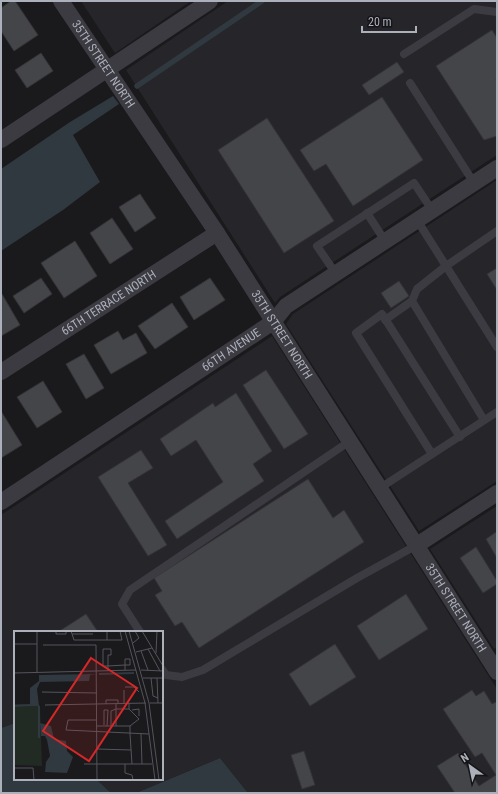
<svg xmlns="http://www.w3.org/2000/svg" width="498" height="794" viewBox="0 0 498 794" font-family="'Roboto Condensed',sans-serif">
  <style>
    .built { fill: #262529 }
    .water { fill: #303840 }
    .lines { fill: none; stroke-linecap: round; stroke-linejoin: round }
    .stream { stroke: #303840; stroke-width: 5.5 }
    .building { fill: #444549; stroke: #343438 }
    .lane { stroke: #3b3b41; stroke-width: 8 }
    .street { stroke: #3b3b41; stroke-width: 16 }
    .labels { text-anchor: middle; stroke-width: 3; stroke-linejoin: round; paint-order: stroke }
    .street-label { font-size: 12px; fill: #acb0bb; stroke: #151417 }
    .inset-river { fill: none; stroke: #303840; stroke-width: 2 }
    .inset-road { fill: none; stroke: #54555c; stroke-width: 1 }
    .view { fill: #d62828; fill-opacity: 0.15; stroke: #d62828; stroke-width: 2 }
    .inset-edge { fill: none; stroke: #acb0bb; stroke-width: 2 }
  </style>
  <rect width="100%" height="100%" fill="#1a191c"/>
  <g class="built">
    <path d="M81,1H191L115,53Z"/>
    <path d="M228,1H497V155L280,297L275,303L126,70Z"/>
    <path d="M497,180V481L419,531L286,324L293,314Z"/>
    <path d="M272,336L497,689V793H248L220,758L136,793H111L96,779H162V632H15V723L1,728V515Z"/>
    <path d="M497,506V647L494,649L430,549Z"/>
  </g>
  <g class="water">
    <path d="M113,96L119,104L73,135L100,182L63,210L1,251V169L70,122Z"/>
    <path d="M15,723V779H96L111,793H1V728Z"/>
    <path d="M220,758L248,793H136Z"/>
  </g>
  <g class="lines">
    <path class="stream" d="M137,86L262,1"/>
  </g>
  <g class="building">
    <path d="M11,1H15L38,35L14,51L1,31V8Z"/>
    <path d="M492,30L497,38V78L496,79L497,81V136L484,140L436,66Z"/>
    <path d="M41,53L53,71L27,88L15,70Z"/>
    <path d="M397,62L404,72L369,95L362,85Z"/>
    <path d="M382,97L423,160L353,206L326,164L314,171L300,150Z"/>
    <path d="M267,118L334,221L284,253L218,150Z"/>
    <path d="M140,194L156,218L135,232L119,207Z"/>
    <path d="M112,218L133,249L110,264L90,233Z"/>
    <path d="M75,241L97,276L64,298L41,263Z"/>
    <path d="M497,268V290L487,274Z"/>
    <path d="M41,278L52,294L24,313L13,296Z"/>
    <path d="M210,278L225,300L194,320L180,297Z"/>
    <path d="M399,281L409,296L391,308L381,293Z"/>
    <path d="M2,294L20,325L1,336V295Z"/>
    <path d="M172,303L188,327L155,349L138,326Z"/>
    <path d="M118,331L123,340L136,333L147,353L111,374L94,345Z"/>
    <path d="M84,354L104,388L86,399L66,364Z"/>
    <path d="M266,370L308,434L284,449L243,385Z"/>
    <path d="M43,381L62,412L37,428L17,397Z"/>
    <path d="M236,393L272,451L253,464L264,481L177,539L165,521L223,482L196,440L171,456L160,439L213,403L215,407Z"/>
    <path d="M1,411L22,445L1,458Z"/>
    <path d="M141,450L153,468L128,483L167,545L148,556L98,477Z"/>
    <path d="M308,479L333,518L344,510L364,542L199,648L182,622L175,626L155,595L162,591L154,578Z"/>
    <path d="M496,532L497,533V558L486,539Z"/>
    <path d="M476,547L497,581V584L483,593L460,558Z"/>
    <path d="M406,594L428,629L379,660L357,626Z"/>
    <path d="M86,614L98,632H58Z"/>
    <path d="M335,644L356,677L310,706L289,674Z"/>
    <path d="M472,690L476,696L484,691L492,704L496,702L497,703V793H455L437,766L458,753L479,786L496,775L482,753L475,757L443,709Z"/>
    <path d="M304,751L315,785L302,789L291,755Z"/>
  </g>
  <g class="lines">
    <g class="lane">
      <path d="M404,54L474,9L497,12"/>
      <path d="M410,83L474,183"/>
      <path d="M367,213L385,241"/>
      <path d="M417,220L446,266L497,231"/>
      <path d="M336,274L317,246L414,183L432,210"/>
      <path d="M385,320L412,301"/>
      <path d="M484,420L412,301L417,289L446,266L497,347"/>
      <path d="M432,454L356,333L382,314L460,437"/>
      <path d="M380,488L497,412"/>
      <path d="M140,632L122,604L130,590L350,441"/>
      <path d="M162,669L166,675L182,677L203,670L357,578L417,545"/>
    </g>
    <g class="street">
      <path id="s1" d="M61,1L217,233L497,672"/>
      <path d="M1,140L210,1"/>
      <path id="s2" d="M1,372L217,233"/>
      <path id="s3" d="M1,502L273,322L286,306L497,168"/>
      <path d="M417,545L497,493"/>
    </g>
  </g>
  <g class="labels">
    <g class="street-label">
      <text dy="4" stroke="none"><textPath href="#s1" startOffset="76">35TH STREET NORTH</textPath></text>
      <text dy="4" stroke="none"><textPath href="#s2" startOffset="128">66TH TERRACE NORTH</textPath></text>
      <text dy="4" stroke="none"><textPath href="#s1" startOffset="400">35TH STREET NORTH</textPath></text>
      <text dy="4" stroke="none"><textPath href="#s3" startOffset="276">66TH AVENUE</textPath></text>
      <text dy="4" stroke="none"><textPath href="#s1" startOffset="724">35TH STREET NORTH</textPath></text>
    </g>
  </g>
  <g transform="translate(14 631)">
    <rect width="149" height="149" fill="#1a191c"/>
    <path d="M0,73H16V75H25L26,73L28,135L0,134Z" fill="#212a23"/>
    <path d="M82,43L76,44L75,50L26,51L23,58L25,75H16V57L25,50V44ZM26,92L37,95L40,108L52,110L53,120L59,126L53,142L31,141L32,131L36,125L33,109L31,105H27Z" fill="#303840"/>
    <path class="inset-river" d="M85,43L120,42M0,75L16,74M25,75V107"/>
    <path class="inset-road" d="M23,0V41M42,0V3H52V0M57,0L60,9H93V0M111,0L131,72L141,149M115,0L135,72L145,149M128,0L149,35M58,3H79M93,9H108L106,0M119,12L125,7L121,0M0,13H23M29,14H82L83,149M134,18L146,40M127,20L134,39M122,21L138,17M142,22L143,0M111,28H116V34H111ZM127,39L149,40M94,40V24H97V18H89V35H94L111,34V39M0,42L122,39M129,47H143M137,47L139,65L144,67M111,56H120L125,61M28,61L83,62M110,72V59M115,72V78L125,88L116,95M136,72H149M144,72L143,47H149M92,73V69H104V72M102,73V78H115M31,74L132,72M118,79L125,78V85M83,89H54L52,99L135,103M90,94V79H94L93,95M83,95H116V103M97,95V80L102,78V95M116,103L118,133M127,103L128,133M83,118L117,119M70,133H138M111,133V142L118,144L119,149M0,137H19L20,149"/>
    <path class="view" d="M77,27L123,57L75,130L29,100Z"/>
    <rect width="149" height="149" class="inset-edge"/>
  </g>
  <rect width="498" height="794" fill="none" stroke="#acb0bb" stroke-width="4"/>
  <g transform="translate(470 766) rotate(327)" stroke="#151417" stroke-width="3" paint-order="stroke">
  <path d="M0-3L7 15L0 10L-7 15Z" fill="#acb0bb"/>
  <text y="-6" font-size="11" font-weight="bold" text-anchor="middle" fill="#acb0bb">N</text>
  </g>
  <path d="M362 26v6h54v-6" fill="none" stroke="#acb0bb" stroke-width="2"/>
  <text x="368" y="26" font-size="12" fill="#acb0bb" stroke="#151417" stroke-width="3" paint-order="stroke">20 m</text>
</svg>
